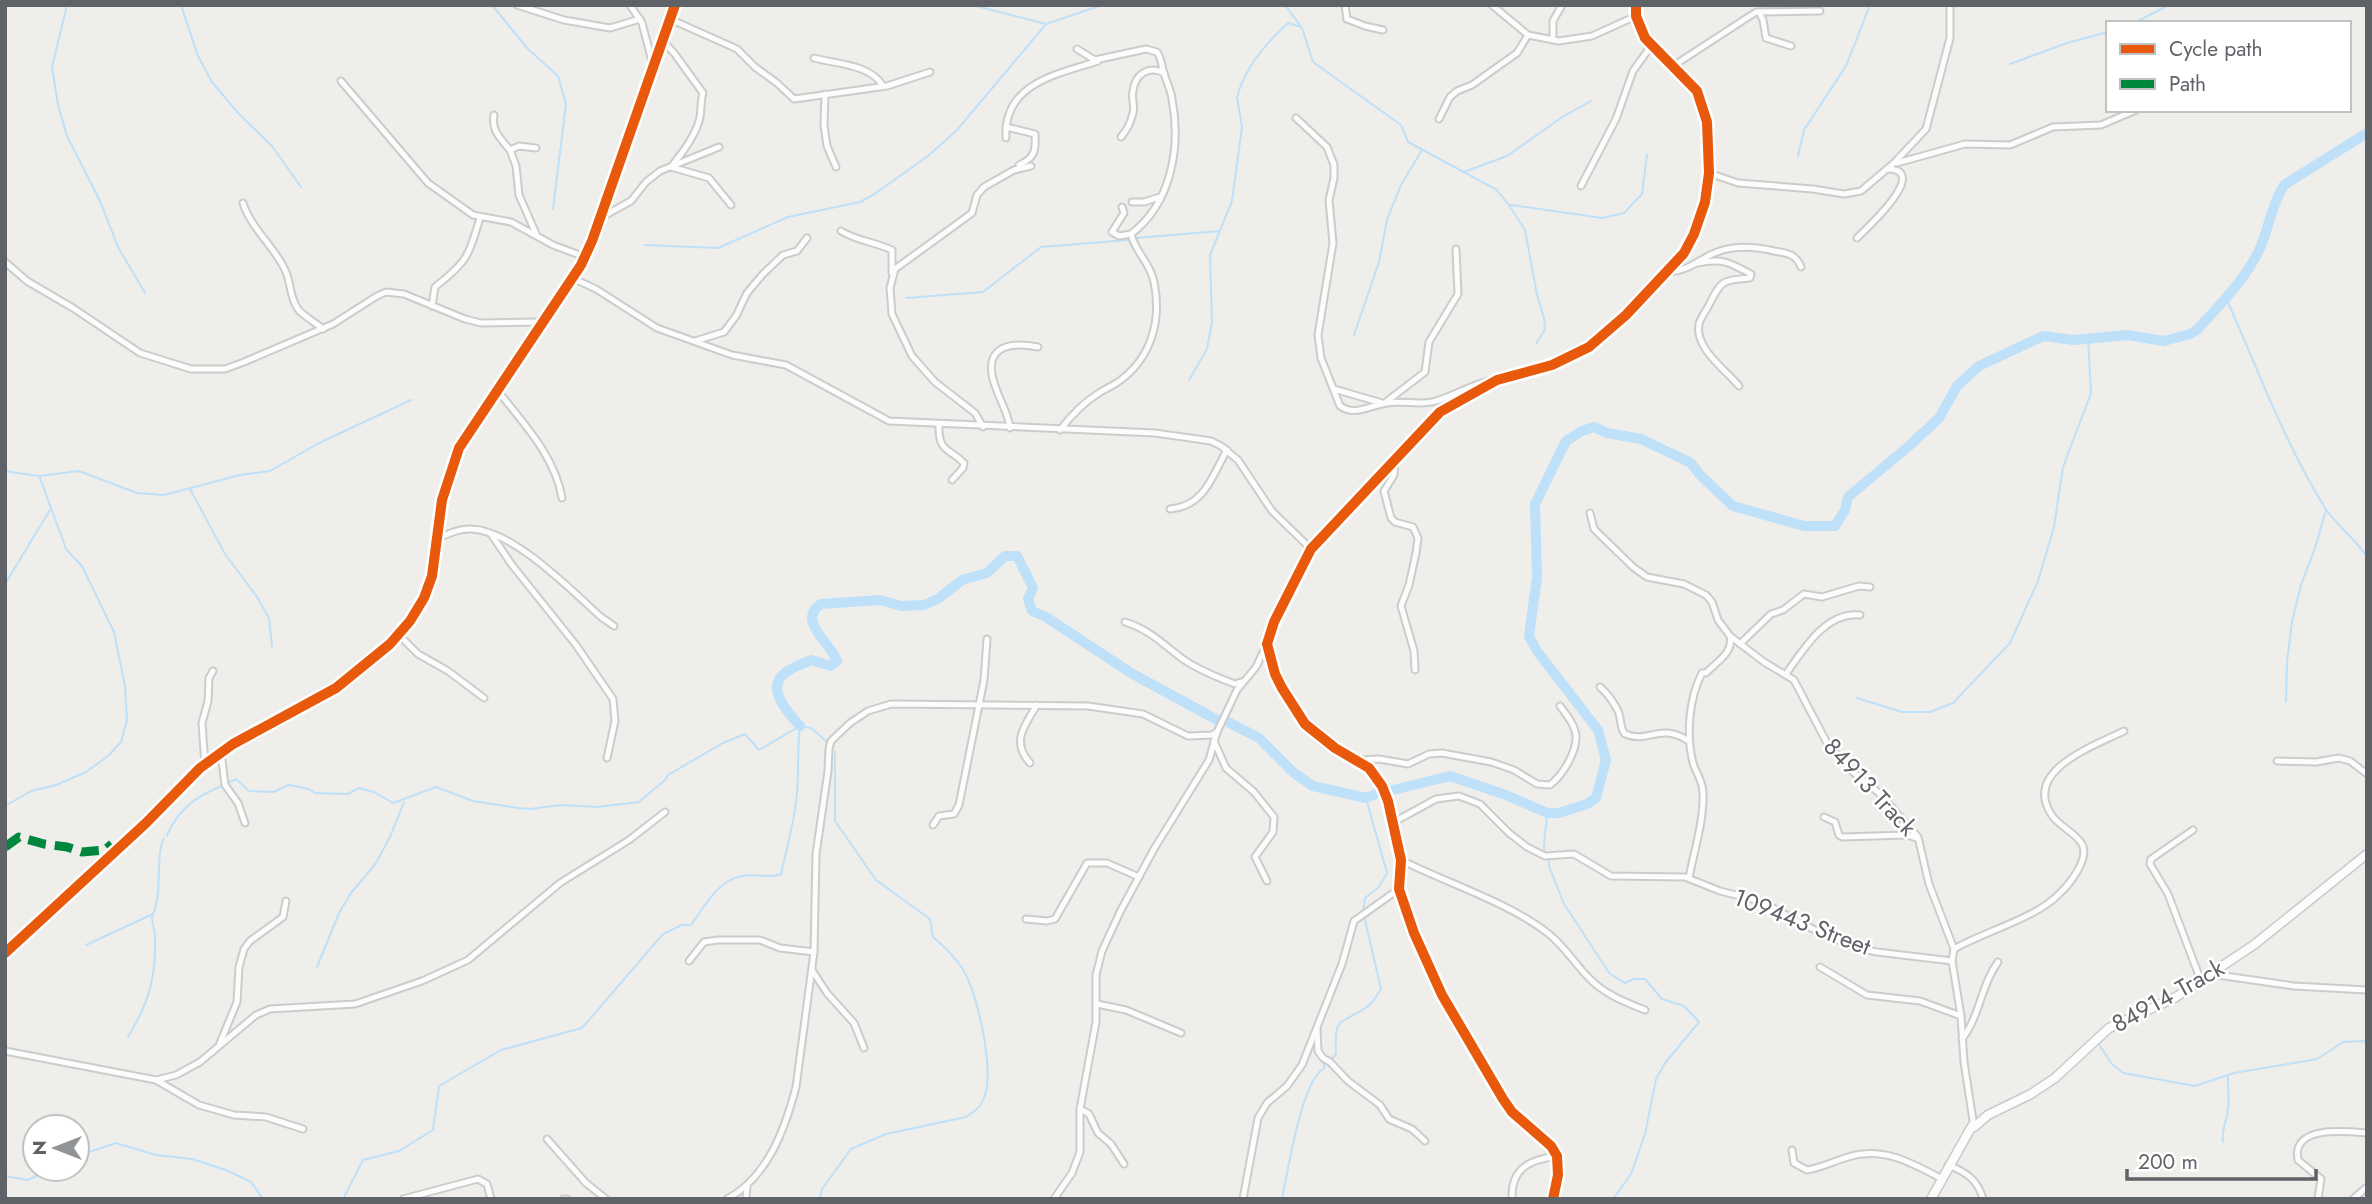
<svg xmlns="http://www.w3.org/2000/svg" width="2372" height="1204" viewBox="0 0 2372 1204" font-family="Jost,sans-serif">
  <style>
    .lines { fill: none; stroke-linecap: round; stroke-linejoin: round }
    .stream { stroke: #bfe0f9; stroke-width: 2 }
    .river { stroke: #bfe0f9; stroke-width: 10 }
    .street-casing { stroke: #cbcccc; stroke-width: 9 }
    .secondary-casing { stroke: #cacacb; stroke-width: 11 }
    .street { stroke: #fdfcfc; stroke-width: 5 }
    .secondary { stroke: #fdfcfc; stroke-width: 8 }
    .quiet { stroke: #00873e; stroke-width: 9; stroke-dasharray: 18 9; stroke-linecap: butt }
    .cycleway-casing { stroke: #fff; stroke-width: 15 }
    .cycleway { stroke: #e8590c; stroke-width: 10 }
    .labels { text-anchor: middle; stroke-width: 5; stroke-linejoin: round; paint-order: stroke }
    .street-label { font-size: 24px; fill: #5f6368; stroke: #fff }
  </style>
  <rect width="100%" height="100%" fill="#efeeea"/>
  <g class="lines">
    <g class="stream">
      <path d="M67,5L52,67L58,105L67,136L100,201L118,247L145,293"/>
      <path d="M181,5L198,56L212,82L239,114L272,146L301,187"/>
      <path d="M492,5L527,48L558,76L566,104L553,209"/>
      <path d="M972,5L1046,24"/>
      <path d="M1285,5L1302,28L1313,62L1401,125L1408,142L1497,190L1509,205L1525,230L1537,295L1544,318L1545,329L1536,344"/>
      <path d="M2134,23L2169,5"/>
      <path d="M2010,64L2067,43L2108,32"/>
      <path d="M1798,156L1804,130L1846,66L1870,5"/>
      <path d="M1464,172L1507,156L1564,116L1591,101"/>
      <path d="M1511,205L1602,218L1624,213L1642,194L1647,154"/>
      <path d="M1136,238L1220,231"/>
      <path d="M645,245L718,248L788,217L860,202L873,195L928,156L957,130L1046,24L1102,5"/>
      <path d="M906,298L983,292L1041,247L1128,240"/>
      <path d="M2226,298C2258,369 2284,442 2325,508C2337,526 2355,538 2367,557"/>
      <path d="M1354,335L1379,262L1387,220L1401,185L1422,150"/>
      <path d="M1189,380L1207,349L1212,322L1210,255L1232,201L1242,127L1237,97C1245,68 1266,43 1288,23L1301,27"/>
      <path d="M5,471L39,476L79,471L137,493L164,495L240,475L270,471L317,444L411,400"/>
      <path d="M190,489L225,554L257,597L269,618L272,647"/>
      <path d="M5,584L50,510"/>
      <path d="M1857,698L1902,712H1930L1953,703L2010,643L2038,581L2054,527L2063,467L2091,393L2088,337"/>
      <path d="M2286,702L2287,661L2292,622L2301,585L2315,548L2326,510"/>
      <path d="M228,783L236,779L249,791L273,792L289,785L309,789L315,793L348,794L359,788L374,792L393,803L436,787L473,801L518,808L530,809L562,805L597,807L639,802L665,780L668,775L723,743L745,734L759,750L800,726L811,728L827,742"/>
      <path d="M5,806L31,791L56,785L86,772L108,756L121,742L127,720L125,686L114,632L82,566L66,549L40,478"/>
      <path d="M167,835C179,809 196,796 222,786"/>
      <path d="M1545,853C1542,843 1547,826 1547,813"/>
      <path d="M1549,860V866L1564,904L1610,974L1625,983L1634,979H1645L1662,999L1684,1006L1699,1022L1665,1063L1656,1079L1645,1134L1631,1174L1613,1199"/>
      <path d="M1363,912L1365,898L1379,887L1387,873L1366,798"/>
      <path d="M86,945L153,914C163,892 155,854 164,838"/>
      <path d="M317,967L339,913L351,893L376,863L390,837L404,802"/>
      <path d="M128,1037C149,1002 156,979 155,937C155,929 152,924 152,916"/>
      <path d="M2098,1043L2112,1064L2123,1073L2195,1086L2234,1073L2317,1059L2343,1042L2367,1041"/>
      <path d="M1331,1060L1336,1054C1334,1015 1339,1026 1367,1007C1372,1004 1377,995 1381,989L1364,916"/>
      <path d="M2223,1142C2221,1130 2227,1121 2228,1109C2230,1098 2227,1086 2228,1075"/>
      <path d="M77,1156L116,1143L156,1155L192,1159L226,1170L251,1182L263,1199"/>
      <path d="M5,1176L28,1180L50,1169"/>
      <path d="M343,1199L363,1160L399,1151L433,1130L439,1086L501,1050L582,1028L663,934L682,925H691C704,907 718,880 742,876C755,873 769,879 781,874C787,847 795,820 797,793C799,770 797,748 800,726"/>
      <path d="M820,1199L822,1189L851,1149L886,1134L966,1117C974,1112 980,1108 984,1098C995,1073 978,992 962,968C954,956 944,946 933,937L930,919L876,880L835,821V751"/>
      <path d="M1282,1199C1288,1171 1301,1082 1324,1068V1063"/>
    </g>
    <g class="river">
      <path d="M1228,722L1259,738L1294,773L1313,786L1366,798L1380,792"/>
      <path d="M800,726C788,713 765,688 785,673C793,667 803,664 811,660L831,666L837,661C831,643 796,621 821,604L880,600L901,606L924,605L938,599L962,580L987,573L1005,556H1017L1033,588L1028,599L1032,611L1046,617L1131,673L1219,721"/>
      <path d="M1393,790L1450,776L1506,795L1547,813H1559L1587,804L1596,798L1606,760L1598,730L1537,651L1529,636L1537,577L1535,504L1566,441L1582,431L1594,427L1607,433L1641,439L1691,463L1700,475L1733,506L1804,526H1835L1845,510L1848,497L1909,446L1939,418L1957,386L1979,366L2043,336L2074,340L2127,335L2164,341L2190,334L2198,329C2221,303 2247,278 2261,246C2269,226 2272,204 2284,185L2367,133"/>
    </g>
    <defs>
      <g id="street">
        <path d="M517,5L564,20L610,28L640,19"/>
        <path d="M630,5L642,23L653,65"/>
        <path d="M1345,5L1347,19"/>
        <path d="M1492,5L1528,35L1559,41L1592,36L1636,16"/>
        <path d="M1759,12L1763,20L1766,38L1791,46"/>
        <path d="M670,19L737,49L755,67L777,83L794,99L887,86L930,72"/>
        <path d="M1347,19L1365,26L1383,30"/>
        <path d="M662,40L674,53L703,93C700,102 702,112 699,121C694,138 682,153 671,167L709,178L731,205"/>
        <path d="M1553,40V21L1562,5"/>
        <path d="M814,58C836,64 870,64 883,86"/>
        <path d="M1673,66L1756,12L1820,11"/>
        <path d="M341,81L428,183L473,215L511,222L553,245L585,257"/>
        <path d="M825,94L824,125L827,146L836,167"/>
        <path d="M494,115C491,130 500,138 510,150"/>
        <path d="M1296,118L1327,147L1334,165V178L1329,200L1333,243L1318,335L1321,358L1340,406C1355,417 1371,405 1387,403C1403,400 1421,406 1436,401C1456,395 1472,384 1493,380"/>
        <path d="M1439,119L1450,97L1457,91L1472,85L1517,53L1528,35"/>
        <path d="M1006,127L1035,134C1036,150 1035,158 1019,165"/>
        <path d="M1121,137C1127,130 1131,122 1133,113C1135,105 1131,98 1133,91C1135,74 1149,65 1164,73"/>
        <path d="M1006,138C1003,83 1058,74 1098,61"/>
        <path d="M536,148L519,146L510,150L516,166L519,195L537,236"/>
        <path d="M1897,163L1965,144L2010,145L2053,127L2101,125L2136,110"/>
        <path d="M1709,173L1738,183L1813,189L1844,194L1861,191L1894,163L1926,129L1950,38V5"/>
        <path d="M1581,186L1616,119L1633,71L1651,46"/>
        <path d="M1132,202H1144L1160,197"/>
        <path d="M243,203C251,229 276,248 286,272C291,284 290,299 298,309C302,315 316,323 323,329"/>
        <path d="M1122,207L1124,213L1112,232L1119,236L1131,234"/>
        <path d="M600,218L631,201L646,182L660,171L719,147"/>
        <path d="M841,231C857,241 875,242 892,250V273"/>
        <path d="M1857,238C1866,229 1932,169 1887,169"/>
        <path d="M5,262L27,281L73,308L140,353L191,369H225L244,362L333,324L377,296L386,292L404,294L465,319L481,323L542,322"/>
        <path d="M1697,263C1722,258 1729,262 1751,274L1750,278C1722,281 1722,279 1709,305C1706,311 1701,317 1699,324C1694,348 1726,370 1739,386"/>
        <path d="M1669,272C1686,271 1695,263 1710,255C1730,245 1753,246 1774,251C1787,253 1796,254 1801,267"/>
        <path d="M572,278L596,289L657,328L732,355L786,365L889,421L1155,433L1211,441L1221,446L1238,460L1272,511L1311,549"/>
        <path d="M432,306L435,287C468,261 468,257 480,218"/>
        <path d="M695,341L724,332L736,316L747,293L763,274L783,255L797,251L807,238"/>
        <path d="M1334,389L1382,403"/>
        <path d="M498,391C523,423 555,456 562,498"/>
        <path d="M1386,402L1425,372L1429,342L1458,294L1456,249"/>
        <path d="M939,425C938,452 949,448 964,463L963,468L952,480"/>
        <path d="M983,427L975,413L935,382L912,356L892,314L890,288L895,269L972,213L977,195L984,187L1014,170L1031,166"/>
        <path d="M1010,428C1008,413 1002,405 997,391C981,352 1001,340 1038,347"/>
        <path d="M1060,430C1070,417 1084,402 1099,393C1105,389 1112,386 1118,382C1151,359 1162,321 1154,282C1150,262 1135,252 1131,234C1172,203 1181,146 1172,99C1171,90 1166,81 1164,73C1161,65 1162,59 1157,52L1146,49L1095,60L1077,49"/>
        <path d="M1395,463L1394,475L1384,491L1391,518L1395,522L1413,527L1418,538L1416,553L1409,585L1401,606L1414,651L1415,670"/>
        <path d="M1170,509C1205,506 1212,476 1227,450"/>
        <path d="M1590,513L1594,529L1633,567L1647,577L1684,584L1706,595L1712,602L1718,620L1730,636L1764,662L1794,680L1827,743L1854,773L1879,793L1918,837L1929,884L1954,949L1952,961L1961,1016L1964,1062L1974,1127"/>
        <path d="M491,534L512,565L576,645L613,699L615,721L607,758"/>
        <path d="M436,539C448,534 460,528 472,529C514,531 571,590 601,617L614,626"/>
        <path d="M1125,622C1148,629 1162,643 1180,657C1196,669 1216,677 1235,684L1241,682"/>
        <path d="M398,634L418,654L448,671L484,698"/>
        <path d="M1740,644L1771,614L1783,610L1804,594L1822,597L1859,586L1870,587"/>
        <path d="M1786,674C1803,650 1826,611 1860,615"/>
        <path d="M1600,687C1607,693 1614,703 1618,711C1622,719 1619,727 1625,734C1650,744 1658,722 1689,741"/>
        <path d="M1214,741L1226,768L1254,792L1274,817L1273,832L1255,857L1267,881"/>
        <path d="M221,752L225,785L238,803L245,823"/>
        <path d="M1358,760L1379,759L1408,764L1429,754L1442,753L1491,762L1514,770L1537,784L1550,785C1559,778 1563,772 1568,763C1582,737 1577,728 1560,706"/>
        <path d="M2277,761L2316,762L2339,758L2350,761L2367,774"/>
        <path d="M1030,763C1011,742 1024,726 1037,705"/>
        <path d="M205,765L202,723L208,701L209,678L213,671"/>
        <path d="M1824,817L1835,822L1839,835L1842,837L1907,835L1917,838"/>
        <path d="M1394,822L1436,799L1459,796L1480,804L1509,833L1527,847L1545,856L1574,854L1611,876L1685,877L1720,891L1760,901L1813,929L1857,948L1877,952L1952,961"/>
        <path d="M933,825L939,816L954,814L959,805L984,680L987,639"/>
        <path d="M2193,830L2151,859L2150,864L2168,894L2201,981"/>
        <path d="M1401,860C1447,883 1510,903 1549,934C1565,947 1575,964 1589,978C1604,994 1625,1002 1645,1010"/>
        <path d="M1689,878C1694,851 1704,821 1703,793C1703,781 1696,773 1693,763C1686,735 1689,698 1702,673H1706C1716,662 1734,653 1730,636"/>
        <path d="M1026,919L1047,921L1055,919L1087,863H1107L1139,877"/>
        <path d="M1954,949C1983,932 2036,918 2058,895C2069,885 2090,859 2082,844C2075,832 2058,826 2051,814C2023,770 2094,746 2124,731"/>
        <path d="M689,961L704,942L718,940H760L780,948L814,952"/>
        <path d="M1820,967L1867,995L1920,1001L1961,1016"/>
        <path d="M812,970L827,993L854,1023L864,1048"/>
        <path d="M2211,974L2294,986L2367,990"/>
        <path d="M1097,1004L1126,1010L1181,1033"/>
        <path d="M1317,1029L1318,1051L1323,1058L1330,1062L1348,1081L1380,1105L1389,1119L1412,1129L1425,1141"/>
        <path d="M1962,1039C1980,1016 1981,985 1998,962"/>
        <path d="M220,1043L237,1002L239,967L244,949L250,941L283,917L286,901"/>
        <path d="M5,1051L156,1080L176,1075L200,1062L256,1015L270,1009L355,1004L422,981L468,960L560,883L629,840L665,812"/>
        <path d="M156,1080L199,1105L234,1115L266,1117L303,1129"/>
        <path d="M1080,1109L1089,1114L1098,1133L1111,1144L1124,1164"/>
        <path d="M547,1139L586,1183L606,1199"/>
        <path d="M1792,1150L1794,1163L1807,1170C1821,1168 1834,1161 1848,1157C1883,1146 1912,1163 1942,1179"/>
        <path d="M1948,1165C1966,1172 1978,1180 1983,1199"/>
        <path d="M403,1199L478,1179L487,1184L491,1199"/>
        <path d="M563,1199H567"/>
        <path d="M727,1199C768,1177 785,1129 796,1087L814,952L816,854L828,771L829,749L831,741L850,723L868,711L891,704L1088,706L1143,714L1188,736L1212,735L1217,732"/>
        <path d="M746,1199L747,1185"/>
        <path d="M1054,1199L1072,1173L1080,1152V1109L1096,1022V975L1102,951L1121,910L1154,849L1209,760L1217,732L1237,690L1256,667L1267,644"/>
        <path d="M1243,1199L1258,1118L1267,1103L1287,1086L1302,1065L1342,964L1354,921L1399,889"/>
        <path d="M1512,1199C1511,1168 1529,1160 1557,1156"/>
        <path d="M2318,1199L2321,1179L2298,1160C2291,1125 2345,1131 2367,1133"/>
        <path d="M2353,1199L2367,1187"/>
      </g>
      <g id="secondary">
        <path d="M5,953L146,823L200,768L233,744L336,688L390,644L410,621L424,598L432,576L442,500L459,448L581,265L592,241L675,5"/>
        <path d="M1553,1199L1558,1175L1557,1156L1551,1146L1512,1112L1503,1099L1442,995L1414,933L1399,889L1401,860L1388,801L1382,786L1369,768L1335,748L1305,724L1282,688L1275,674L1267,644L1274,622L1311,549L1440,412L1497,380L1552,365L1589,347L1626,315L1684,253L1694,234L1705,202L1709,173L1707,122L1697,91L1645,38L1636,16V5"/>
        <path d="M1931,1199L1972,1126L1974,1127L1988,1115L2031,1094L2055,1078L2109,1028L2176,997L2255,944L2367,854"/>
      </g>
    </defs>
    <use href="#street" class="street-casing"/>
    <use href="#secondary" class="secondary-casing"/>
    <use href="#street" class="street"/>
    <use href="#secondary" class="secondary"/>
    <path class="quiet" d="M5,847L19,837L44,844L67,847L82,852L105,850L112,844"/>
    <defs>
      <g id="cycleway">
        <path d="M5,953L146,823L200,768L233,744L336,688L390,644L410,621L424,598L432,576L442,500L459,448L581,265L592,241L675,5"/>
        <path d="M1553,1199L1558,1175L1557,1156L1551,1146L1512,1112L1503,1099L1442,995L1414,933L1399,889L1401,860L1388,801L1382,786L1369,768L1335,748L1305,724L1282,688L1275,674L1267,644L1274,622L1311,549L1440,412L1497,380L1552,365L1589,347L1626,315L1684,253L1694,234L1705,202L1709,173L1707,122L1697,91L1645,38L1636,16V5"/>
      </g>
    </defs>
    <use href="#cycleway" class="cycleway-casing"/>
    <use href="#cycleway" class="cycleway"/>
  </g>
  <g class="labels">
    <g class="street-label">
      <text transform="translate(1870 787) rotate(47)" y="8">84913 Track</text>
      <text transform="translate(1802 922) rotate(21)" y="8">109443 Street</text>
      <text transform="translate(2168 996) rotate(-29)" y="8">84914 Track</text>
    </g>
  </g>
  <rect width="2372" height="1204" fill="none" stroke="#5f6368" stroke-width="14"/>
  <rect x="2106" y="21" width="245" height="91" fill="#ffffff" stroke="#bfc1c3" stroke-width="2"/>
  <rect x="2120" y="44" width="35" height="10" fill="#e8590c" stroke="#bfc1c3" stroke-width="2"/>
  <text x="2169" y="56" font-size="21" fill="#5f6368">Cycle path</text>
  <rect x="2120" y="79" width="35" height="10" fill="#00873e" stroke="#bfc1c3" stroke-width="2"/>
  <text x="2169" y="91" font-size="21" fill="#5f6368">Path</text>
  <g transform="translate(56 1148) rotate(270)"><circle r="33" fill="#ffffff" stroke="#bfc1c3" stroke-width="2"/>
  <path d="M0-5L12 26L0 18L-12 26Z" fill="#919496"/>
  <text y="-10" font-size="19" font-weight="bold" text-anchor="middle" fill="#5f6368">N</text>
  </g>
  <path d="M2127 1169v10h189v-10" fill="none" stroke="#5f6368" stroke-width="3.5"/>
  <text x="2138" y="1169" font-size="21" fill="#5f6368" stroke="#ffffff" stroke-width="5" paint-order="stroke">200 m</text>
</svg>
